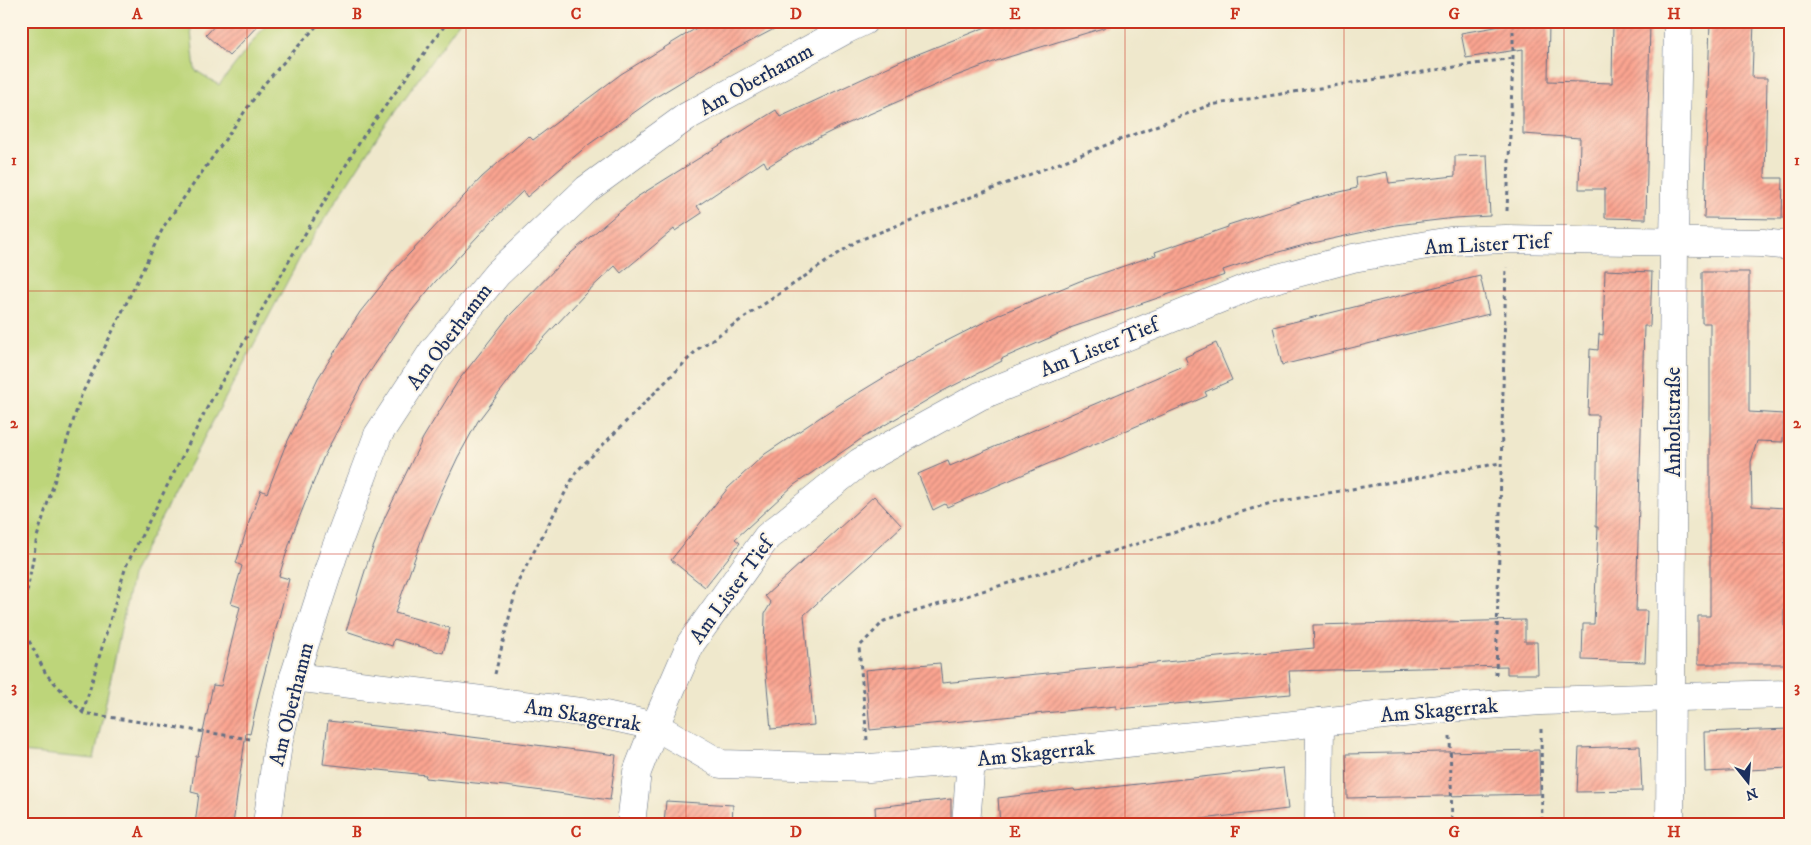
<svg xmlns="http://www.w3.org/2000/svg" width="1811" height="845" viewBox="0 0 1811 845" font-family="'IM FELL DW Pica',serif">
  <style>
    .green { fill: #bdd57a; stroke: #6c826c }
    .building { fill: url(#building-hatch) }
    .lines { fill: none; stroke-linecap: round; stroke-linejoin: round }
    .minor-casing { stroke: #657084; stroke-width: 29 }
    .path { stroke: #657084; stroke-width: 3; stroke-dasharray: 4 4; stroke-linecap: butt }
    .minor { stroke: #fff; stroke-width: 28 }
    .grid { fill: none; stroke: #c8321e; stroke-width: 1; stroke-opacity: 0.55 }
    .labels { text-anchor: middle; stroke-width: 4; stroke-linejoin: round; paint-order: stroke }
    .street-label { font-size: 21px; fill: #1b2f5e; stroke: #fcf5e5 }
    .neatline { fill: none; stroke: #c8321e; stroke-width: 2 }
    .grid-label { font-size: 16px; text-anchor: middle; font-weight: bold; fill: #c8321e }
  </style>
  <defs>
    <pattern id="building-hatch" width="6" height="6" patternUnits="userSpaceOnUse" patternTransform="scale(1.25)"><rect width="6" height="6" fill="#fba490"/><path d="M-1 1l2-2M0 6l6-6M5 7l2-2" fill="none" stroke="#ca8679"/></pattern>
  </defs>
  <rect width="100%" height="100%" fill="#fcf5e5"/>
  <filter id="ink" filterUnits="userSpaceOnUse"><feTurbulence type="fractalNoise" baseFrequency=".02" numOctaves="2"/><feDisplacementMap in="SourceGraphic" scale="10" xChannelSelector="R" yChannelSelector="G"/><feConvolveMatrix kernelMatrix="1 2 1 2 8 2 1 2 1" color-interpolation-filters="sRGB"/></filter>
  <filter id="wash" filterUnits="userSpaceOnUse"><feTurbulence type="fractalNoise" baseFrequency=".0096" numOctaves="4" result="noise"/><feDisplacementMap in="SourceGraphic" scale="20" xChannelSelector="R" yChannelSelector="G"/><feGaussianBlur stdDeviation="1.12" result="paint"/><feColorMatrix in="noise" values="0 0 0 0 0 0 0 0 0 0 0 0 0 0 0 0 0 1.4 0 .05"/><feComposite in="paint" operator="in"/></filter>
  <g filter="url(#wash)">
    <rect width="100%" height="100%" fill="#efe8cc"/>
    <path class="green" d="M21,21H190L195,70L219,85L269,21H460L379,134L302,254L133,571L94,759L21,752Z"/>
    <g id="blocks">
      <g class="building">
        <path d="M219,21H262L229,56L206,35Z"/>
        <path d="M708,21H789L727,54L656,97L588,145L527,197L523,191L492,221L435,282L409,314L363,382L324,456L293,533L279,576L289,579L259,694L250,734L246,733L233,824H195L199,794L191,792L196,756H198L213,685L221,686L240,607L231,604L242,566L236,563L250,519L261,490L267,493L284,449L318,378L360,312L393,271L482,177L529,136L533,140L621,74Z"/>
        <path d="M1001,21H1105L1106,27L999,60L956,76L840,127L798,148L767,167L764,161L697,206L702,213L675,231L674,229L621,273L615,266L585,294L528,355L478,421L458,457L440,495L424,533L395,613L450,628L443,653L394,639L392,646L346,631L369,558L385,517L423,438L458,381L509,316L571,253L637,197L776,110L780,117L903,60Z"/>
        <path d="M1530,21H1549L1548,81L1612,83L1613,21H1650L1646,219L1605,218V189H1579L1580,138L1523,134V49L1466,58L1461,33Z"/>
        <path d="M1710,21H1754L1752,78H1767L1765,178H1783L1782,219L1704,218Z"/>
        <path d="M1487,155L1490,216L1455,218L1396,225L1304,245L1268,255L1223,270L1225,275L1070,328V329L1001,359L1002,361L941,392L861,439L794,485L735,539L740,543L705,587L671,560L728,488L765,454L837,406L883,378L935,347L1000,314L1080,281L1156,255L1155,252L1228,227V225L1306,200L1357,188L1356,178L1387,172L1389,183L1455,176V156Z"/>
        <path d="M1605,270L1652,272L1650,326H1644L1636,611H1647L1645,662L1582,660L1583,624H1594L1598,527H1596L1598,415H1588L1590,349L1598,350L1599,334L1603,335Z"/>
        <path d="M1702,272H1749V412L1784,414L1783,442L1757,441L1751,462L1752,506L1785,508L1784,626H1790V664H1698V616H1710V323H1702Z"/>
        <path d="M1480,276L1489,314L1282,365L1273,327Z"/>
        <path d="M1216,343L1232,380L1205,392L1207,396L947,507L945,504L933,510L918,474L948,461L950,466L1188,364L1185,357Z"/>
        <path d="M874,496L902,526L804,615L814,725L771,729L764,654L765,613L771,603L765,596Z"/>
        <path d="M1525,620V642H1537L1538,674H1507V666L1289,671L1291,694L1116,709V706L870,730L865,670L940,663L942,683L1314,648L1313,625Z"/>
        <path d="M328,721L431,732L616,755L610,800L505,786L425,778L426,775L323,764Z"/>
        <path d="M1790,729V768L1705,772L1704,732Z"/>
        <path d="M1640,746L1642,791L1577,792L1579,748Z"/>
        <path d="M1539,750L1540,794L1347,798L1346,754Z"/>
        <path d="M1283,768L1288,809L1159,824H1000L998,798L1074,789L1075,791Z"/>
        <path d="M951,799V824H876L875,807Z"/>
        <path d="M666,801L733,805L732,824H664Z"/>
      </g>
    </g>
  </g>
  <g filter="url(#ink)">
    <use href="#blocks" fill-opacity="0" stroke="#657084" stroke-width="1"/>
    <g class="lines">
      <defs>
        <g id="minor">
          <path d="M294,677L605,715L655,726L721,764L869,768L971,760L1449,708L1541,701L1790,694"/>
          <path d="M267,824L278,744L294,677L334,553L378,435L433,351L497,274L587,189L686,117L845,30L864,21"/>
          <path d="M631,824L637,772L655,726L691,643L767,537L860,462L980,396L1256,284L1353,258L1450,241L1506,239L1763,243L1790,246"/>
          <path d="M966,824L971,760"/>
          <path d="M1319,824L1320,722"/>
          <path d="M1670,824L1674,242L1678,21"/>
        </g>
      </defs>
      <use href="#minor" class="minor-casing"/>
      <g class="path">
        <path d="M1507,211L1513,58V21"/>
        <path d="M495,674L518,582L576,472L698,349L857,241L1210,105L1513,58"/>
        <path d="M1496,675L1506,267"/>
        <path d="M83,712L126,566L207,408L293,254L364,135L448,21"/>
        <path d="M1541,729L1542,824"/>
        <path d="M1450,736L1452,824"/>
        <path d="M250,739L83,713L46,674L21,625L37,537L81,396L164,226L265,83L321,21"/>
        <path d="M867,740L859,647L884,621L1271,503L1501,463"/>
      </g>
      <use href="#minor" class="minor"/>
    </g>
  </g>
  <path class="grid" d="M247,21V824M466,21V824M686,21V824M906,21V824M1125,21V824M1344,21V824M1564,21V824M21,291H1790M21,554H1790"/>
  <g class="labels">
    <g class="street-label">
      <text transform="translate(756 79) rotate(-29)" y="7">Am Oberhamm</text>
      <text transform="translate(1487 244) rotate(-3)" y="7">Am Lister Tief</text>
      <text transform="translate(449 336) rotate(-53)" y="7">Am Oberhamm</text>
      <text transform="translate(1099 347) rotate(-22)" y="7">Am Lister Tief</text>
      <text transform="translate(1673 422) rotate(-90)" y="7">Anholtstraße</text>
      <text transform="translate(731 590) rotate(-54)" y="7">Am Lister Tief</text>
      <text transform="translate(291 704) rotate(-76)" y="7">Am Oberhamm</text>
      <text transform="translate(1439 710) rotate(-5)" y="7">Am Skagerrak</text>
      <text transform="translate(583 715) rotate(9)" y="7">Am Skagerrak</text>
      <text transform="translate(1036 753) rotate(-6)" y="7">Am Skagerrak</text>
    </g>
  </g>
  <rect width="1811" height="845" fill="none" stroke="#fcf5e5" stroke-width="55"/>
  <g transform="translate(1748 782) rotate(163)" stroke="#fcf5e5" stroke-width="4" paint-order="stroke">
  <path d="M0-4L9 19L0 12L-9 19Z" fill="#1b2f5e"/>
  <text y="-8" font-size="14" font-weight="bold" text-anchor="middle" fill="#1b2f5e">N</text>
  </g>
  <rect x="28" y="28" width="1756" height="790" class="neatline"/>
  <g class="grid-label">
    <text x="137" y="19">A</text>
    <text x="357" y="19">B</text>
    <text x="576" y="19">C</text>
    <text x="796" y="19">D</text>
    <text x="1015" y="19">E</text>
    <text x="1235" y="19">F</text>
    <text x="1454" y="19">G</text>
    <text x="1674" y="19">H</text>
    <text x="14" y="165">1</text>
    <text x="1797" y="165">1</text>
    <text x="14" y="428">2</text>
    <text x="1797" y="428">2</text>
    <text x="14" y="692">3</text>
    <text x="1797" y="692">3</text>
    <text x="137" y="837">A</text>
    <text x="357" y="837">B</text>
    <text x="576" y="837">C</text>
    <text x="796" y="837">D</text>
    <text x="1015" y="837">E</text>
    <text x="1235" y="837">F</text>
    <text x="1454" y="837">G</text>
    <text x="1674" y="837">H</text>
  </g>
</svg>
